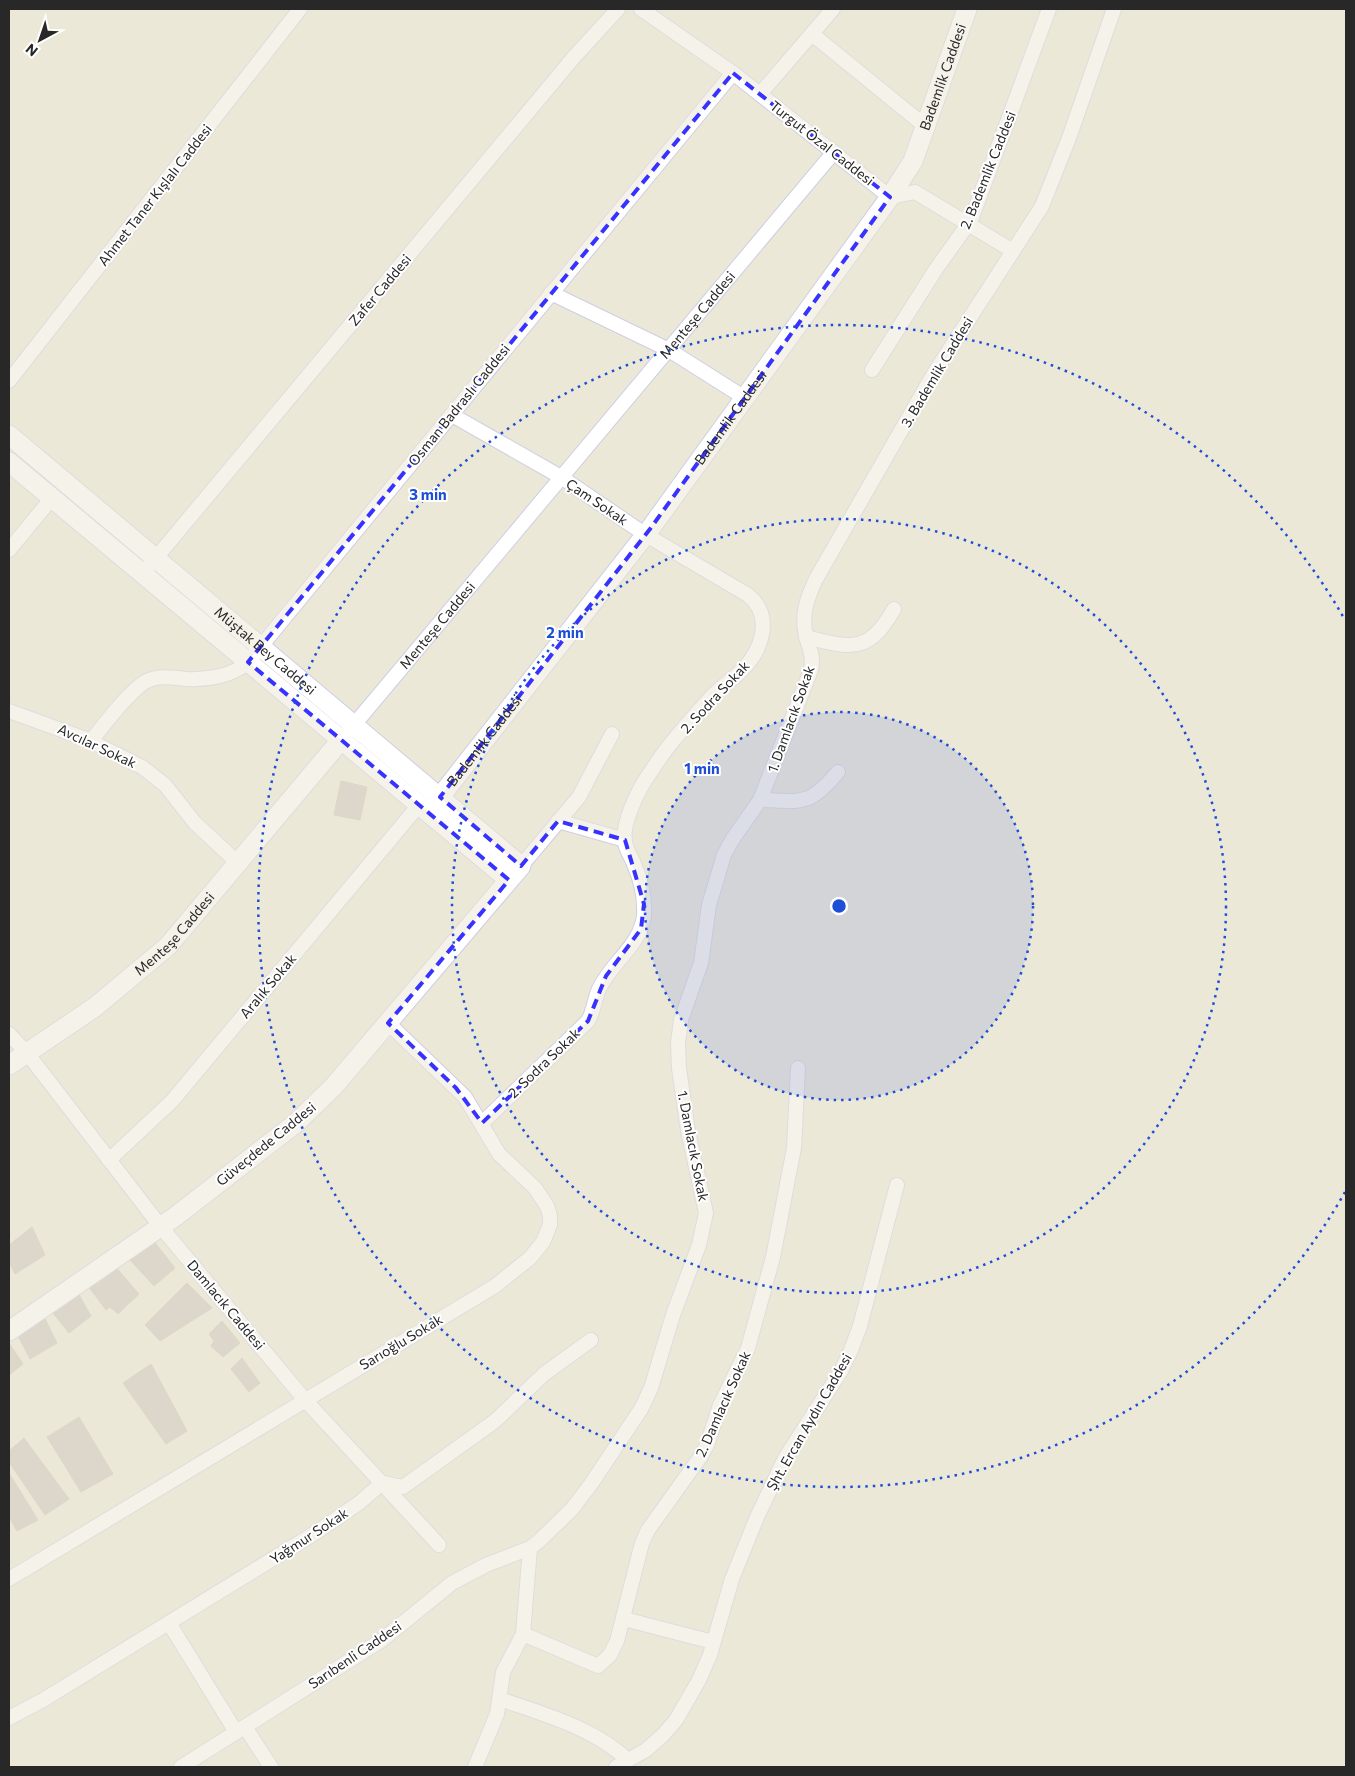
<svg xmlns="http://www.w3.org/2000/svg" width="1355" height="1776" viewBox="0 0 1355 1776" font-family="Commissioner,sans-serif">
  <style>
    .building { fill: #c7c4b8; stroke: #c7c4b2 }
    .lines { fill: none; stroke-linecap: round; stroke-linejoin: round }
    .street-casing { stroke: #cecee3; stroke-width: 16 }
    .secondary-casing { stroke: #cecee3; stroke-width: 21 }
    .street { stroke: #fff; stroke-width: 14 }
    .secondary { stroke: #fff; stroke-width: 19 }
    .marked { fill: none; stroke: #3832ff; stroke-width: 4; stroke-dasharray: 10 6; stroke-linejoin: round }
    .ring { fill: none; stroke: #1d4ed8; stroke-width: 2.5; stroke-dasharray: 2.5 5 }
    .labels { text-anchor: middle; stroke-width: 4; stroke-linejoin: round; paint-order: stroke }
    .street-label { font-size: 14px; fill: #282828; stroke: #fff }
    .centre { fill: #1d4ed8; stroke: #fff; stroke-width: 2.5 }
    .ring-label { font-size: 15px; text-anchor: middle; font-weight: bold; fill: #1d4ed8; stroke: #fff; stroke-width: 4; stroke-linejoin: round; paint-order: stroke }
  </style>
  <rect width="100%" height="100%" fill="#ece8d8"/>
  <g class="building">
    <path d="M341,781L367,787L360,820L334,815Z"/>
    <path d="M32,1227L45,1255L15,1274L9,1262V1245Z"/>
    <path d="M153,1240L175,1268L154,1286L130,1260Z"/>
    <path d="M115,1266L139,1294L118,1314L110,1307L106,1310L88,1286Z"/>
    <path d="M187,1283L212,1308L160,1341L145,1325Z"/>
    <path d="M78,1293L91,1316L69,1333L53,1313Z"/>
    <path d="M45,1319L57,1343L30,1359L18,1336Z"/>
    <path d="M222,1321L240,1343L223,1357L211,1346L214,1341L209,1334Z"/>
    <path d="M9,1343L23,1364L9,1375Z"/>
    <path d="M242,1358L260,1383L249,1392L231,1369Z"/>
    <path d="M151,1364L187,1431L166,1444L123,1383Z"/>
    <path d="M79,1417L113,1474L81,1492L47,1437Z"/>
    <path d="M24,1438L69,1499L45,1515L9,1462V1451Z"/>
    <path d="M9,1473L38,1520L17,1531L9,1517Z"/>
  </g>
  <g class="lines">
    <defs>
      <g id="street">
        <path d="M641,9L733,73L890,197L915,192L1013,251"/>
        <path d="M812,34L925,126"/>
        <path d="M760,94L833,9"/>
        <path d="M551,293L669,350L745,398"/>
        <path d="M872,370L936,269L971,220L1049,9"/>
        <path d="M9,381L300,9"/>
        <path d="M452,415L561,477L646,535L748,595C774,616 762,651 741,671C732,680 721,687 712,696C691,720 667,745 650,773C639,788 621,824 625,843C627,851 631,857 634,864C641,880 645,899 644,916C640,946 611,963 599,989C594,1000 594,1011 588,1021L482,1123"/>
        <path d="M9,550L52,498"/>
        <path d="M150,565L574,57L618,9"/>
        <path d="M806,637C852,649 869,653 894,609"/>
        <path d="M9,711L86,739L142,767L165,785L195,823L238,863"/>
        <path id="s1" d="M348,732L834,152"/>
        <path d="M91,741C103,726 133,686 149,680C161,675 174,678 187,679C207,680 233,676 248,662L733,73"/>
        <path d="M760,800C803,801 808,807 838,772"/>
        <path d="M558,821L625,840"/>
        <path d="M521,866L579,797L612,734"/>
        <path d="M9,1034L27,1053L161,1227L305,1400L439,1545"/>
        <path d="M109,1160L172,1101L419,805"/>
        <path d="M9,1579L495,1286L530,1258L543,1242L550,1225V1216L547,1206L535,1188L499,1154L465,1097L388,1023"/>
        <path d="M624,1619L713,1642"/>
        <path d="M169,1623L236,1732"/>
        <path d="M523,1634L598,1666L610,1655L617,1641L642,1543L648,1530L701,1456L707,1445L720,1405L748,1348L773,1257L794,1148L798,1068"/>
        <path d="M500,1699C545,1715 592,1727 628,1760"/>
        <path d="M9,1718L43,1700L315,1533L359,1503L382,1483L403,1487L495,1421L544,1374L591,1340"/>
        <path d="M245,1727L271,1767"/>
        <path d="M181,1767L382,1640L452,1583L486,1565L530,1548L539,1541L572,1509L591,1484L641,1409L651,1388L673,1315L699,1245L706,1213L688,1131L679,1068L678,1043L681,1020L701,963L709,905L724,855L732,840L760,800L811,670C814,656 809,648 806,636C801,615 807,598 816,579L933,375L1042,206L1069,138L1114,9"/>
        <path d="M475,1767L497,1714L503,1672L523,1634L530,1548"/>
        <path d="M616,1767L646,1750L663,1735L676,1720L699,1680L710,1655L732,1579L757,1517L785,1458L841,1371L851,1350L860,1326L897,1185"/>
      </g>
      <g id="secondary">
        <path id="s2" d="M9,435L521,866L334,1086L296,1123L176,1216L9,1331"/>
        <path d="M9,462L509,880"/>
        <path id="s3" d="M440,797L650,529L890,197L913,161L967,9"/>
        <path id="s4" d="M9,1065L95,1007L168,946L341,740"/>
      </g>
    </defs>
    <use href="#street" class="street-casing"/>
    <use href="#secondary" class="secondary-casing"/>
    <use href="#street" class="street"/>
    <use href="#secondary" class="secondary"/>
  </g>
  <path d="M0 0H1355V1776H0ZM733,73L890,197L650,529L440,797L521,866L558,821L625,840L644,904L641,929L606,976L588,1021L482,1123L456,1088L388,1023L509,880L248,662Z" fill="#ece8d8" fill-opacity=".55" fill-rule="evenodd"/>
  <path class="marked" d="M733,73L890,197L650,529L440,797L521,866L558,821L625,840L644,904L641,929L606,976L588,1021L482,1123L456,1088L388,1023L509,880L248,662Z"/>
  <circle cx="839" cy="906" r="194" fill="#1d4ed8" fill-opacity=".12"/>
  <g class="ring">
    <circle cx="839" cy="906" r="194"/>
    <circle cx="839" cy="906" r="387"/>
    <path d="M1345 1192A581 581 0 1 1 1345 620"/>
  </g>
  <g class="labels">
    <g class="street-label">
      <text dy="5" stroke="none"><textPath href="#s3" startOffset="882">Bademlik Caddesi</textPath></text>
      <text transform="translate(822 143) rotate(38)" y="5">Turgut Özal Caddesi</text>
      <text transform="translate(988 170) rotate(-68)" y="5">2. Bademlik Caddesi</text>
      <text transform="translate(155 195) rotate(-52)" y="5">Ahmet Taner Kışlalı Caddesi</text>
      <text transform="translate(380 290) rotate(-50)" y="5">Zafer Caddesi</text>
      <text dy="5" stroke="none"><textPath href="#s1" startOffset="544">Menteşe Caddesi</textPath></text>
      <text transform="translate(937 372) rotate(-59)" y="5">3. Bademlik Caddesi</text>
      <text transform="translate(459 405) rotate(-51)" y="5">Osman Badraslı Caddesi</text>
      <text dy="5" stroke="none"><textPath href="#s3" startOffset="478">Bademlik Caddesi</textPath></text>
      <text transform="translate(597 502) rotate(34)" y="5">Çam Sokak</text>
      <text dy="5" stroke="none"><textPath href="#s1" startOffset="139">Menteşe Caddesi</textPath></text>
      <text dy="5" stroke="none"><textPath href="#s2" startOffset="335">Müştak Bey Caddesi</textPath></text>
      <text transform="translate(715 697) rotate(-47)" y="5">2. Sodra Sokak</text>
      <text transform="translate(791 719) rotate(-70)" y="5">1. Damlacık Sokak</text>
      <text dy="5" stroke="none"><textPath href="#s3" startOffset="72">Bademlik Caddesi</textPath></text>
      <text transform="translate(97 746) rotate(25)" y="5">Avcılar Sokak</text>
      <text dy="5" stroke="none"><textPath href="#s4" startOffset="212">Menteşe Caddesi</textPath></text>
      <text transform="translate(268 986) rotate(-50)" y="5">Aralık Sokak</text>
      <text transform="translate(544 1063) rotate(-44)" y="5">2. Sodra Sokak</text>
      <text transform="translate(266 1144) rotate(-39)" y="5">Güveçdede Caddesi</text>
      <text transform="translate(693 1146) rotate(79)" y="5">1. Damlacık Sokak</text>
      <text transform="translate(226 1305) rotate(50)" y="5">Damlacık Caddesi</text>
      <text transform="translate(401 1342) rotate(-31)" y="5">Sarıoğlu Sokak</text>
      <text transform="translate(723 1404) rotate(-66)" y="5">2. Damlacık Sokak</text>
      <text transform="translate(809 1422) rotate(-60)" y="5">Şht. Ercan Aydın Caddesi</text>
      <text transform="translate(309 1536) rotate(-33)" y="5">Yağmur Sokak</text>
      <text transform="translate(355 1655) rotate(-34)" y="5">Sarıbenli Caddesi</text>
    </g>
  </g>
  <circle cx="839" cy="906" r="8" class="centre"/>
  <g class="ring-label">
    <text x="428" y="500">3 min</text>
    <text x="565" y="638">2 min</text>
    <text x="702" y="774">1 min</text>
  </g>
  <rect width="1355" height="1776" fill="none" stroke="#282828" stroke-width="20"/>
  <g transform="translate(40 40) rotate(220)" stroke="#ffffff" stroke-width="4" paint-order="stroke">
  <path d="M0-4L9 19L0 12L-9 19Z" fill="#282828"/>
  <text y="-8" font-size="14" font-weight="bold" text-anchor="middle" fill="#282828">N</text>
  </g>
</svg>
